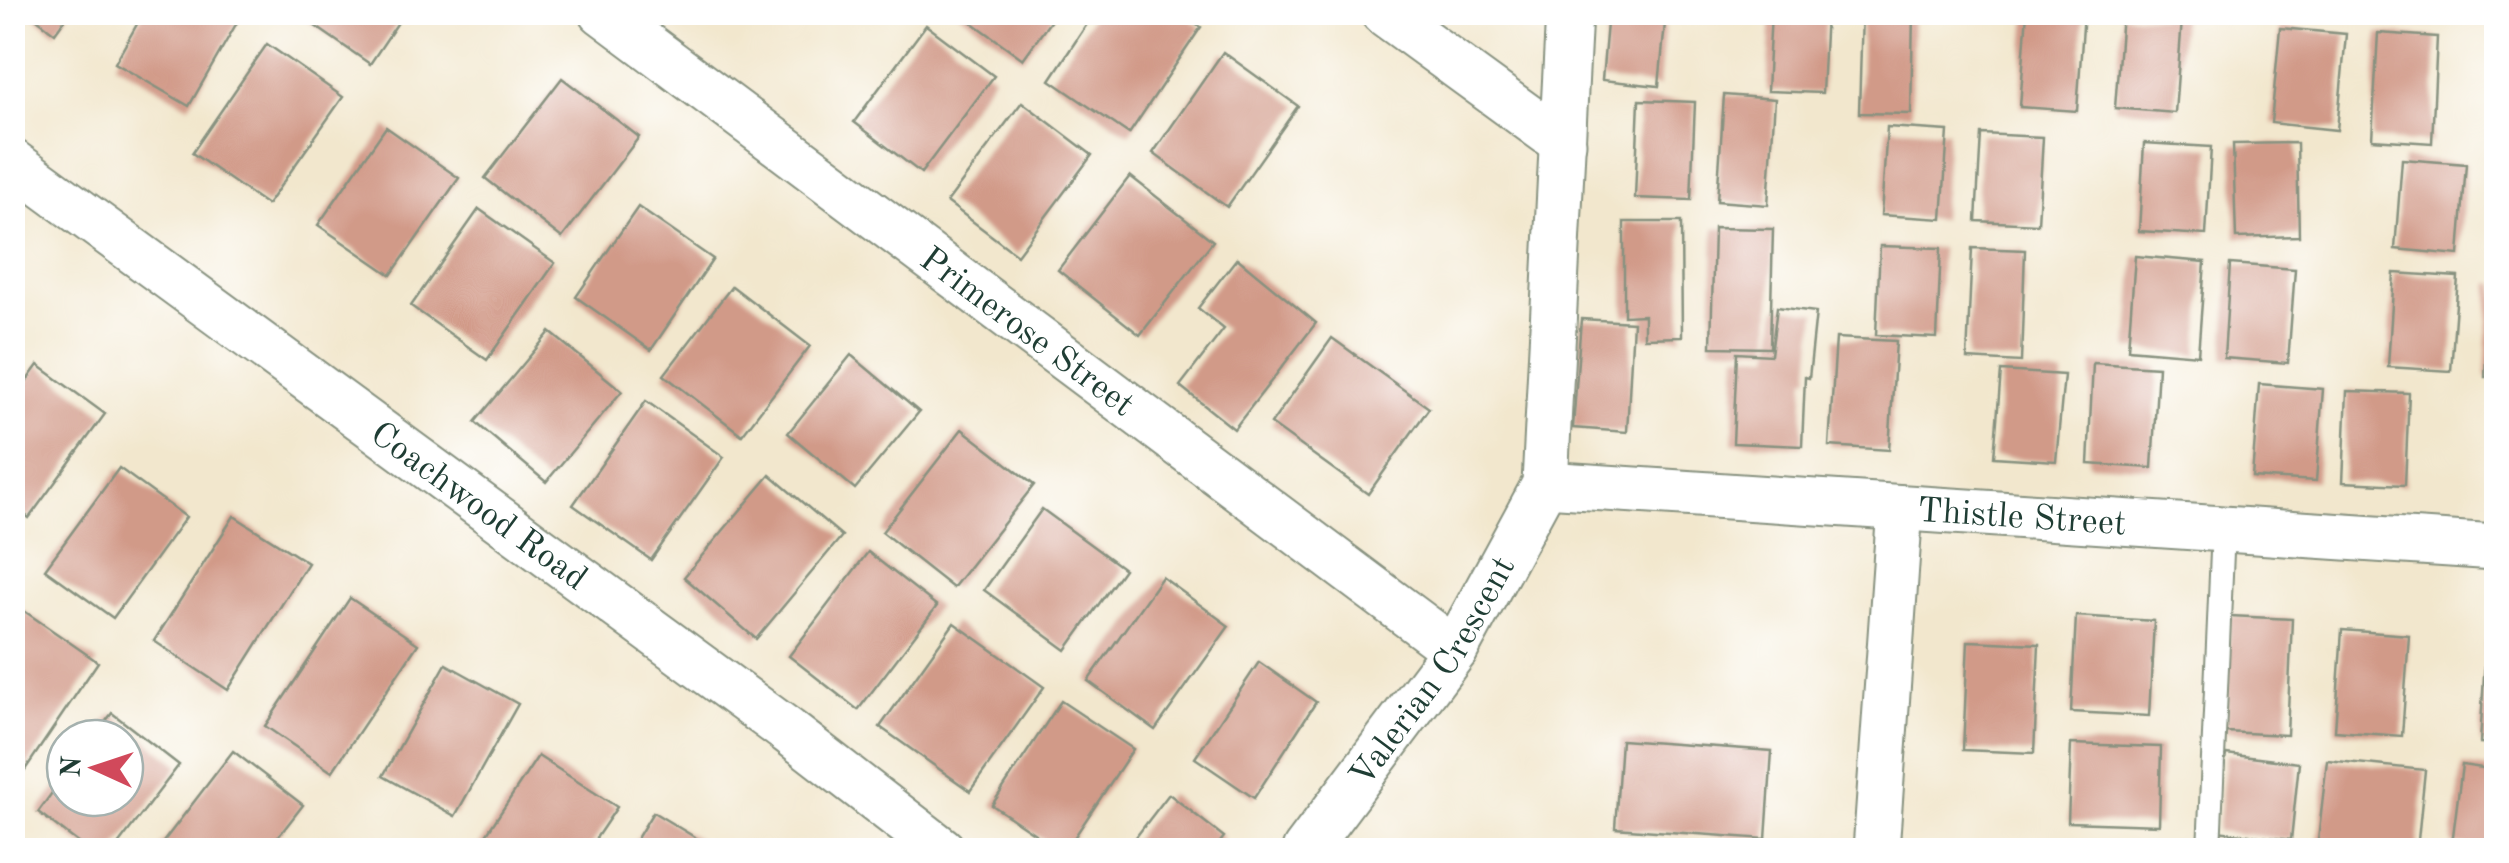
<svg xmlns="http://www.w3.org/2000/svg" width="2509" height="863" viewBox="0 0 2509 863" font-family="'Old Standard TT',serif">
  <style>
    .building { fill: #d19a88 }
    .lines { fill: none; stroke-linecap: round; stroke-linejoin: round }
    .lane-casing { stroke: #889280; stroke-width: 26 }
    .street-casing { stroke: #889280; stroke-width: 49 }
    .lane { stroke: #fff; stroke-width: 22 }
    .street { stroke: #fff; stroke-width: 45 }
    .labels { text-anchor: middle; stroke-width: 8; stroke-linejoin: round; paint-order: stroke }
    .street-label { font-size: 35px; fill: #1f3d34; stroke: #fff }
  </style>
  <rect width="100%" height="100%" fill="#fff"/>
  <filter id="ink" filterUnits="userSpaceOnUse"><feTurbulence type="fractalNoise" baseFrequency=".01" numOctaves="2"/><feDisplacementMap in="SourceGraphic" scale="20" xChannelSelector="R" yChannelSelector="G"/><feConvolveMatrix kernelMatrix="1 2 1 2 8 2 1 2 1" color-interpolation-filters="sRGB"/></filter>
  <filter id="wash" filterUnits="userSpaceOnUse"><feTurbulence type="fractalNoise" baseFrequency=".0048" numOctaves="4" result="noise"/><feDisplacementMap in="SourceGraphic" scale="40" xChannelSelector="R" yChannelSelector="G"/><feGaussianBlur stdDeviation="2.25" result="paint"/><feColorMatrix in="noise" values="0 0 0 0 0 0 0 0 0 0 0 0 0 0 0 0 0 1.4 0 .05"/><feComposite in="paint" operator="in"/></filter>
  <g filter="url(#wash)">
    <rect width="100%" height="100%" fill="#f2e7cd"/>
    <g id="blocks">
      <g class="building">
        <path d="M28,12H70L55,33Z"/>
        <path d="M144,12H243L189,106L115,63Z"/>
        <path d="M295,12H405L370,64Z"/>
        <path d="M958,12H1057L1023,59Z"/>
        <path d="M1095,12H1180L1201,27L1129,134L1050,80Z"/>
        <path d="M1608,12H1666L1659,86L1602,80Z"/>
        <path d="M1771,12H1826L1822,93L1767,91Z"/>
        <path d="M1862,12H1913L1911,114L1859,113Z"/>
        <path d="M2027,12H2084L2077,111L2020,107Z"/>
        <path d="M2122,14L2182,19L2175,113L2115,108Z"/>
        <path d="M926,25L994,76L921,173L854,122Z"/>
        <path d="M2280,28L2346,34L2337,130L2271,123Z"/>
        <path d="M2378,33L2437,37L2432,143L2372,139Z"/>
        <path d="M267,44L343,97L267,205L192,153Z"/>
        <path d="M1223,52L1298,106L1227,207L1153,153Z"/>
        <path d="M562,78L639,137L562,238L485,178Z"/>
        <path d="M1724,95L1775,99L1768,205L1717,201Z"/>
        <path d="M1639,100L1695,102L1691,200L1635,198Z"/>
        <path d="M1022,102L1092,155L1017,255L947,202Z"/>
        <path d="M386,127L459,178L391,275L318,225Z"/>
        <path d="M1887,127L1948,131L1942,219L1881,215Z"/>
        <path d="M1981,134L2043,137L2038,224L1976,221Z"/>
        <path d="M2144,143L2211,147L2206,235L2139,231Z"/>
        <path d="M2297,143L2299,236L2236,238L2233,144Z"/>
        <path d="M2402,159L2466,164L2459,255L2395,249Z"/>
        <path d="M1130,176L1213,241L1140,335L1058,270Z"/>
        <path d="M638,207L713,259L651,350L576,297Z"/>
        <path d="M479,209L555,263L487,360L411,306Z"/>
        <path d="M1624,222H1681L1682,337L1644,338V315L1624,316Z"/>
        <path d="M1714,228L1773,229L1770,348L1711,347Z"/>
        <path d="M1880,246L1941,248L1937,338L1876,335Z"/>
        <path d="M1972,248L2025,250L2021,362L1967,359Z"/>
        <path d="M2135,256L2205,262L2198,355L2128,349Z"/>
        <path d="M1237,258L1316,323L1234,429L1180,386L1224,329L1198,308Z"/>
        <path d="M2230,264L2295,269L2288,363L2224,358Z"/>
        <path d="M2394,273L2458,277L2451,371L2388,367Z"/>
        <path d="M2490,283L2496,284V377H2485Z"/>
        <path d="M732,286L810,346L742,435L664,375Z"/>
        <path d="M1777,307L1816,312L1809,378L1805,377L1802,446L1733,443L1737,353L1771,355Z"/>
        <path d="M1581,319L1633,322L1627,432L1573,428Z"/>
        <path d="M550,332L622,391L546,482L475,422Z"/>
        <path d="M1332,338L1429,408L1368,494L1271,424Z"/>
        <path d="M1836,338L1896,341L1889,450L1829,446Z"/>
        <path d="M851,355L919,412L855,489L788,433Z"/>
        <path d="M2093,363L2158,367L2152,468L2088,464Z"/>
        <path d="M38,365L105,414L29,518L12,505V401Z"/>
        <path d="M2001,371L2064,375L2056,461L1994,457Z"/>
        <path d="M2259,384L2323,389L2316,481L2252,477Z"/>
        <path d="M2347,391L2409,393L2405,485L2343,482Z"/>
        <path d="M646,401L724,457L651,560L573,505Z"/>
        <path d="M962,429L1034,485L953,588L882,532Z"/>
        <path d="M119,468L186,517L113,618L45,569Z"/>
        <path d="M770,475L842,536L756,639L684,577Z"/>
        <path d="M1042,509L1124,569L1066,650L984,590Z"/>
        <path d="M234,516L308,563L228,690L154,641Z"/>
        <path d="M868,552L937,606L858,710L789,656Z"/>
        <path d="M1162,577L1229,626L1155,730L1088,681Z"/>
        <path d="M350,598L418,644L332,772L265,726Z"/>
        <path d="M17,606L98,662L12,789V613Z"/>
        <path d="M2076,616L2154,621L2149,716L2071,712Z"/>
        <path d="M2230,616L2292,619L2287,735L2225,732Z"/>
        <path d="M954,623L1044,687L970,791L880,727Z"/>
        <path d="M2342,630L2409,635L2402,736L2335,731Z"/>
        <path d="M1968,641L2039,644L2034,753L1963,750Z"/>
        <path d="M2486,641L2496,642V744L2480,743Z"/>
        <path d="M1259,662L1316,702L1254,798L1195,758Z"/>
        <path d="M446,664L518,704L455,816L383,776Z"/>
        <path d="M1061,701L1133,749L1066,850H1059L992,805Z"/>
        <path d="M112,713L179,765L114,850H88L38,812L65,775V798H125V738H93Z"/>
        <path d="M1621,740L1772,751L1766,839L1615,828Z"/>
        <path d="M2071,744L2161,747L2159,825L2068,822Z"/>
        <path d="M233,751L303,805L268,850H157Z"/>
        <path d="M2226,754L2299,763L2291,840L2217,831Z"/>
        <path d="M538,756L617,807L588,850H476Z"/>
        <path d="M2327,760L2425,770L2417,850H2317Z"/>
        <path d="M2462,765L2496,770V850L2452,844Z"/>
        <path d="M1169,794L1224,837L1214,850H1126Z"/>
        <path d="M653,812L716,850H630Z"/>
        <path d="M2069,842L2137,848V850H2068Z"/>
      </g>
    </g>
  </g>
  <g filter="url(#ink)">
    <use href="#blocks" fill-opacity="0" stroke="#889280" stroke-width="2.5"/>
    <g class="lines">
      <defs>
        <path id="lane" d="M2209,850L2223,529"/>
        <g id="street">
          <path id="s1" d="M602,12L1455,650"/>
          <path d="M1383,12L1563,143"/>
          <path id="s2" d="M12,162L788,731L942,850"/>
          <path id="s3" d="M1545,484L2496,547"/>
          <path id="s4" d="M1305,850L1455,650L1545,484L1569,12"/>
          <path d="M1876,850L1900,508"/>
        </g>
      </defs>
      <use href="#lane" class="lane-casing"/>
      <use href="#street" class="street-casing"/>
      <use href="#lane" class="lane"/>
      <use href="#street" class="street"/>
    </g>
  </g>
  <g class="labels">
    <g class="street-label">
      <text dy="12" stroke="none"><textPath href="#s1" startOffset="532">Primerose Street</textPath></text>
      <text dy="12" stroke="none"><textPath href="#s2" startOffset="580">Coachwood Road</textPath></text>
      <text dy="12" stroke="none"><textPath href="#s3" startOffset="478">Thistle Street</textPath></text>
      <text dy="12" stroke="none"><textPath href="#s4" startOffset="220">Valerian Crescent</textPath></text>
    </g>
  </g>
  <rect width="2509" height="863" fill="none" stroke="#fff" stroke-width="50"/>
  <g transform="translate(95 768) rotate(273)"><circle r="48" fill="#ffffff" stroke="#a5b1ae" stroke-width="2.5"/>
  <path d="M0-8L18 38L0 25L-18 38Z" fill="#d1495b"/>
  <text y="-15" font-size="28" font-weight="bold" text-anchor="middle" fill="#1f3d34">N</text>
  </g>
</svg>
